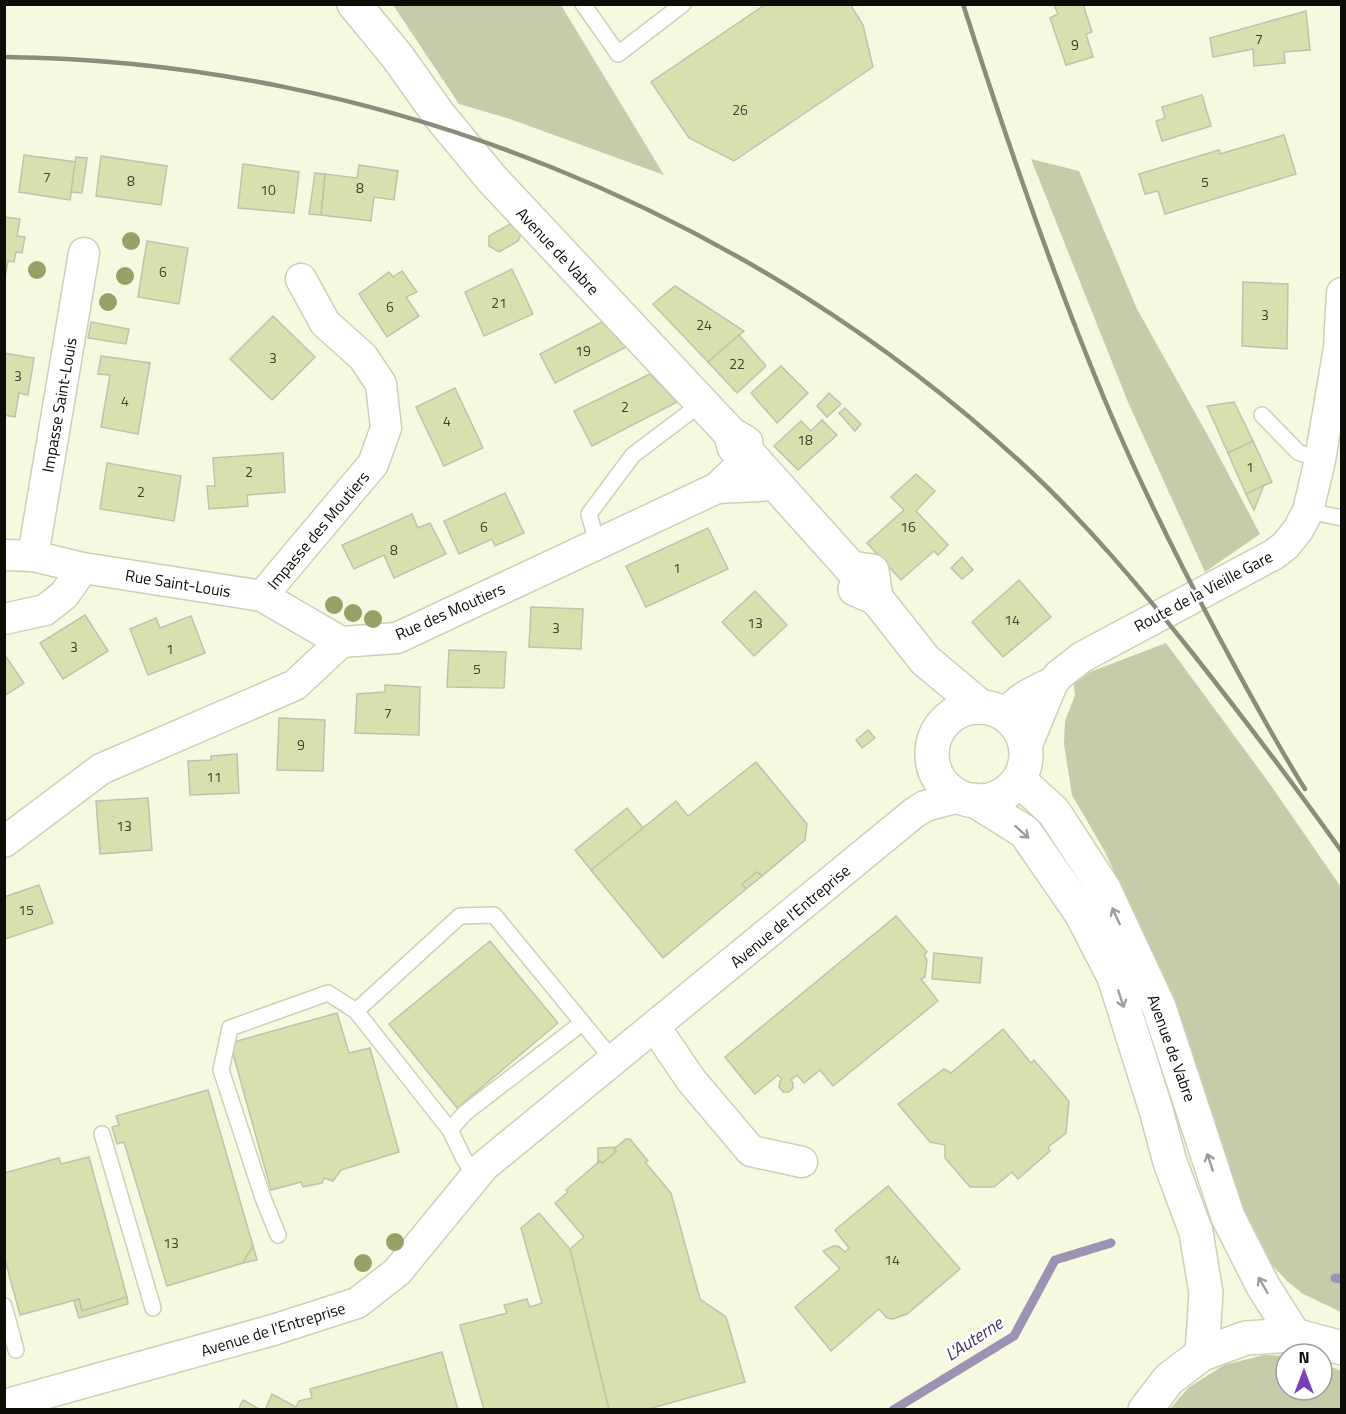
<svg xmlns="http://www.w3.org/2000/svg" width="1346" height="1414" viewBox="0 0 1346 1414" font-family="'Titillium Web',sans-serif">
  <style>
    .green { fill: #c5cca9 }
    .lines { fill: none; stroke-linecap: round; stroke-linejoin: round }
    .stream { stroke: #9d92b1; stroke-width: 9 }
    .building { fill: #d7e0af; stroke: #bec3ab; stroke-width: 1.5 }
    .service-casing { stroke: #ccd0b8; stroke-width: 18 }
    .minor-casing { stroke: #ccd0b8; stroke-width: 33 }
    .secondary-casing { stroke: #ccd0b8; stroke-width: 36 }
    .primary-casing { stroke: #ccd0b8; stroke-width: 36 }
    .service { stroke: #fff; stroke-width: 15 }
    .minor { stroke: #fff; stroke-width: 30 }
    .secondary { stroke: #fff; stroke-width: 33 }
    .primary { stroke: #fff; stroke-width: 33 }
    .rail { stroke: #8a8d7c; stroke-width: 4.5 }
    .tree { fill: #989f67 }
    .oneway { stroke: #9e9e9b }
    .labels { text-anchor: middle; stroke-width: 5; stroke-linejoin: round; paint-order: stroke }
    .number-label { font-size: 14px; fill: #3f4230 }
    .street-label { font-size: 16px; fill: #0c0d06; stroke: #fff }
    .water-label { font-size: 18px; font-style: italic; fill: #4a336b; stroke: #fff }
  </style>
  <rect width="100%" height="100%" fill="#f4f9e0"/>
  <g class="green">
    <path d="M393,5H561L664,175L510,119L459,104Z"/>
    <path d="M1031,159L1079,171L1137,309L1212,443L1260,534L1205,572L1128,402Z"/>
    <path d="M1166,643L1267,780L1341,887V1312L1303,1294L1287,1281L1271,1264L1258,1245L1248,1222L1146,940L1104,850L1072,795L1064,744L1065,721L1075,695L1074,684L1090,672Z"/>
    <path d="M1264,1355L1286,1356V1390H1322V1363L1341,1371V1409H1170L1188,1388L1224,1365Z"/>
  </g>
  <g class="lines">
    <g class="stream">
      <path d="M1335,1278L1342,1279"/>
      <path d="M893,1410L1014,1336L1055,1260L1111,1243"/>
    </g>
  </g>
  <g class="building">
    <path d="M766,4H850L863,25L873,67L734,161L689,138L651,82Z"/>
    <path d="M1083,4L1092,32L1086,34L1093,57L1066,65L1050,18L1058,14L1054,5Z"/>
    <path d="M1306,11L1310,50L1284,52L1285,63L1254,66L1253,49L1213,57L1210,38Z"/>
    <path d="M1202,95L1211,126L1162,141L1156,121L1165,118L1162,107Z"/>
    <path d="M1284,135L1296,174L1165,214L1158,191L1145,194L1139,174L1219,150L1220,154Z"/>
    <path d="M24,155L76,162L70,200L19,192Z"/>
    <path d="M101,156L167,166L161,205L96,196Z"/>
    <path d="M76,157L87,158L82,193L71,192Z"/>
    <path d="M243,164L299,172L294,213L238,208Z"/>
    <path d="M359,165L398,171L394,200L374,197L371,221L321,215L325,174L357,178Z"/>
    <path d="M315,173L325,174L321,215L309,214Z"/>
    <path d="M4,217L20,219L17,236L25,237L22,253L16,252L14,262L8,261L4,283Z"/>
    <path d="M510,224L521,234L518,241L499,252L489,246V236Z"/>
    <path d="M147,241L188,248L179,304L138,297Z"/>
    <path d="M512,269L533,314L484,336L465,292Z"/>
    <path d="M402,271L417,292L406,297L419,316L387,337L359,294L389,272L393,277Z"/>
    <path d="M1243,282L1288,284L1287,349L1242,346Z"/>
    <path d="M675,286L744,331L708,362L653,304Z"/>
    <path d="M273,316L315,357L272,400L230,359Z"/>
    <path d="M91,322L129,329L126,344L88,338Z"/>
    <path d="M602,322L626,347L555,383L540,354Z"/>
    <path d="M739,335L766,366L737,393L708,362Z"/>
    <path d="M4,353L34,358L28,395L19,393L15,417L4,415Z"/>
    <path d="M101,356L150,363L138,434L101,427L110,375L98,374Z"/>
    <path d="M781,366L808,393L777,423L751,393Z"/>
    <path d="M650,374L677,402L592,446L574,411Z"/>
    <path d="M455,388L483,448L444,466L416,407Z"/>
    <path d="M829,393L841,404L827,417L817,406Z"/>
    <path d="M1234,402L1253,441L1228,453L1207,406Z"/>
    <path d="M845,408L861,424L855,431L839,413Z"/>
    <path d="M822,420L837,435L798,470L774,446L801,421L811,431Z"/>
    <path d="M1253,441L1272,482L1246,494L1228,453Z"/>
    <path d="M283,453L285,492L247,495L248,506L209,509L207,486H215L213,458Z"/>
    <path d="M107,463L181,476L174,521L100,509Z"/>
    <path d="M916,474L935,491L916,511L948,545L938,555L934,551L901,580L867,543L904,510L891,497Z"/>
    <path d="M1264,485L1254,510L1246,494Z"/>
    <path d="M505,493L524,533L495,546L492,539L459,554L444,521Z"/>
    <path d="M412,514L418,528L430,523L446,554L394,578L384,555L354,569L342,545Z"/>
    <path d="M708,528L728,569L646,607L626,566Z"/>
    <path d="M962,557L973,570L962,579L951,568Z"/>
    <path d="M1019,580L1051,617L1003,657L972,622Z"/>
    <path d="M755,591L787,625L754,656L722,622Z"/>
    <path d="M531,607L583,609L581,649L529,647Z"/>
    <path d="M85,615L108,651L63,679L40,643Z"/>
    <path d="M191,616L205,653L148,675L130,629L156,618L160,628Z"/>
    <path d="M449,650L506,652L504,688L447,687Z"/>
    <path d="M4,654L24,683L4,696Z"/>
    <path d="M385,685L420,687L419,735L355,733L357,694L385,692Z"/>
    <path d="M279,718L325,720L323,771L277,770Z"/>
    <path d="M868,730L875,738L862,748L856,740Z"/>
    <path d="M237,754L239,793L190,795L188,761L211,760V756Z"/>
    <path d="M756,762L807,824L805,840L762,876L757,872L742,884L746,889L663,958L591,870L676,801L688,816Z"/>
    <path d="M148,798L152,850L100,854L96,801Z"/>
    <path d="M627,808L643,828L591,870L575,850Z"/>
    <path d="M757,872L762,876L746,889L742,884Z"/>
    <path d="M39,885L53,923L5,939L4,897Z"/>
    <path d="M896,916L927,952L924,955L927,960L925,977L921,979L938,1001L833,1086L820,1070L804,1083L797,1075L791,1080L793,1083V1088L789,1092H783L779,1087L780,1081L782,1079L778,1075L755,1094L725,1057Z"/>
    <path d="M490,941L558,1023L457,1108L389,1024Z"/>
    <path d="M934,953L982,958L980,983L932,979Z"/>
    <path d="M337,1013L349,1053L370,1048L399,1152L341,1170L333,1181L324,1178L322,1183L303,1187L301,1182L271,1190L230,1043Z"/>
    <path d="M1003,1029L1031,1063L1034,1060L1069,1101L1066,1133L1048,1147L1050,1151L1018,1179L1012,1172L994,1187H970L945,1158V1145L930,1142L898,1104L944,1069L951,1073Z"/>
    <path d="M208,1090L253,1246L243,1263L167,1286L124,1142L117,1144L112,1127L119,1125L116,1116Z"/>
    <path d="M626,1139H630L648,1161L645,1162L671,1193L700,1299L726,1317L745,1382L645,1410H609L570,1249L584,1237L555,1203L568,1192L566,1190L600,1161L602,1163L610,1157L616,1151L614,1149Z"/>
    <path d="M616,1147L614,1149L616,1151L610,1157L602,1163L600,1161L598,1163V1148Z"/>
    <path d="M89,1157L127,1297L82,1311L79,1299L20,1315L4,1256V1173L59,1158L61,1164Z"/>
    <path d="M888,1186L960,1269L907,1314L893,1319L887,1318L879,1309L831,1351L795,1307L840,1269L823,1251L833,1246H838L845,1252L849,1248L835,1230Z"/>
    <path d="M539,1213L570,1249L609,1410H484L460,1325L507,1313L504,1305L527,1299L530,1307L542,1303L521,1228Z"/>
    <path d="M253,1246L257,1260L243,1263L248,1254Z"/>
    <path d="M127,1297L128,1304L79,1318L74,1301L79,1299L82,1311Z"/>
    <path d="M442,1352L458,1410H265L272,1394L296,1407L299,1401L312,1398L310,1389Z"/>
    <path d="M243,1400L261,1410H238Z"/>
  </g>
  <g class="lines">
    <defs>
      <g id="service">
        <path d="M583,4L618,54L683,4"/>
        <path d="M1262,415L1298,452L1320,460"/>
        <path d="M1308,511L1342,518"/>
        <path d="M597,543L589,514L633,455L702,403"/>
        <path d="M356,1011L460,916L494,915L614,1061"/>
        <path d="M450,1130L465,1113L582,1023"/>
        <path d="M102,1134L153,1308"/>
        <path d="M278,1235L263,1198L221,1070L230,1028L328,993L356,1011L450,1130L463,1157L475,1177"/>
        <path d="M4,1306L16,1350"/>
      </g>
      <g id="minor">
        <path d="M750,456L717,488L777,485"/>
        <path d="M4,555L33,556L83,568L262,596L341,642"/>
        <path d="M33,556L84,253"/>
        <path d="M262,596L373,464L386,428L381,384L363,357L325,323L301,279"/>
        <path d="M4,619L45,610L64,595L83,568"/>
        <path d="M1005,715C1018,698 1034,691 1053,682"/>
        <path d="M1026,747L1053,682L1059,675L1082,657L1273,555L1285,546L1298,530L1308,511L1320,460L1339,348L1342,293"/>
        <path d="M4,842L101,769L295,685L341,642L397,638L717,488"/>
        <path d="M655,1027L691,1080L751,1151L802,1162"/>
        <path d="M4,1405L273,1330L357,1303L397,1272L484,1166L914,813L925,806L959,797"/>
      </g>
      <g id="secondary">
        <path d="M354,4L397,56L439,115L492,179L731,434L746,443V451"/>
        <path d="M732,439L734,447L746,451L851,568L872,571L876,598"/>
        <path d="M855,589L876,598L925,660L981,707"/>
        <circle cx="979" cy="754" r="47"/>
        <path d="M1019,780L1054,812L1104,889L1159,1007L1228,1217L1263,1286L1294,1335"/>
        <path d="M974,800L1025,832L1081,913L1114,977L1156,1110L1170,1162L1196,1232L1206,1293L1202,1354"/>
      </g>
      <path id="primary" d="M1145,1410L1169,1379L1202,1354L1246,1338L1294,1335L1342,1348"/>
    </defs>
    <use href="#service" class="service-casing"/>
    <use href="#minor" class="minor-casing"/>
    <use href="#secondary" class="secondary-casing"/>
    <use href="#primary" class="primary-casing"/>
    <use href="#service" class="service"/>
    <use href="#minor" class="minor"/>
    <use href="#secondary" class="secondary"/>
    <use href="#primary" class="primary"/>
    <g class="rail">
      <path d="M963,4C1007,142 1053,277 1109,410C1142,488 1180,564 1220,639C1247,689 1274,740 1305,789"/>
      <path d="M4,57C380,61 752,212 1027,468C1086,523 1139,586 1190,650C1242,716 1293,783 1342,852"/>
    </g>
  </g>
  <g class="tree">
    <circle cx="131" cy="241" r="9"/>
    <circle cx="37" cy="270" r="9"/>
    <circle cx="125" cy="276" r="9"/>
    <circle cx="108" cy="302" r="9"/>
    <circle cx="334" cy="605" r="9"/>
    <circle cx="353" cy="613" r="9"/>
    <circle cx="373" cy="619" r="9"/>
    <circle cx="395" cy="1242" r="9"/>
    <circle cx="363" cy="1263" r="9"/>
  </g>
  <defs><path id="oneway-shaft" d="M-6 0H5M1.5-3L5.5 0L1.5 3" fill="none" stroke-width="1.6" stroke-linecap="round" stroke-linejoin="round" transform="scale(1.5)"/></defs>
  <g class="oneway">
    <use href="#oneway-shaft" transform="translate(1022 832) rotate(42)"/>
    <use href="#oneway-shaft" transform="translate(1116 916) rotate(-115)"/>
    <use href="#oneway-shaft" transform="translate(1121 999) rotate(72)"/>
    <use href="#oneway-shaft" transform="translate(1210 1162) rotate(-108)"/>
    <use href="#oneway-shaft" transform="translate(1263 1285) rotate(-120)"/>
  </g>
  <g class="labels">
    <g class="number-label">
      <text x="1259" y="44">7</text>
      <text x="1075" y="50">9</text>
      <text x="740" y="115">26</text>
      <text x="47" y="182">7</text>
      <text x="131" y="186">8</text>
      <text x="1205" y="187">5</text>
      <text x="360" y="193">8</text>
      <text x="268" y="195">10</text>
      <text x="163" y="277">6</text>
      <text x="499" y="308">21</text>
      <text x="390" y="312">6</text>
      <text x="1265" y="320">3</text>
      <text x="704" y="330">24</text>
      <text x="583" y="356">19</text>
      <text x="273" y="363">3</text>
      <text x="737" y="369">22</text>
      <text x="18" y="381">3</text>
      <text x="125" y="406">4</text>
      <text x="625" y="412">2</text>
      <text x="447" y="426">4</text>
      <text x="805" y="445">18</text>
      <text x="1250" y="472">1</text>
      <text x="249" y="477">2</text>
      <text x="141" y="497">2</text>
      <text x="484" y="532">6</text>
      <text x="908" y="532">16</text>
      <text x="394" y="555">8</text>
      <text x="677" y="573">1</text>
      <text x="1012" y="625">14</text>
      <text x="755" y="628">13</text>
      <text x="556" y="633">3</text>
      <text x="74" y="652">3</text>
      <text x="170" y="654">1</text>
      <text x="477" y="674">5</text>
      <text x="388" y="718">7</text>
      <text x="301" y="750">9</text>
      <text x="214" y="782">11</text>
      <text x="124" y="831">13</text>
      <text x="26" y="915">15</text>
      <text x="171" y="1248">13</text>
      <text x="892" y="1265">14</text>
    </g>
    <g class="street-label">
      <text transform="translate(558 251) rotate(47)" y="6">Avenue de Vabre</text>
      <text transform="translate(59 405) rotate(-80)" y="6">Impasse Saint-Louis</text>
      <text transform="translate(318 530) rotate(-50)" y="6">Impasse des Moutiers</text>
      <text transform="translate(178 583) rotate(9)" y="6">Rue Saint-Louis</text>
      <text transform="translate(1203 591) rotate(-28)" y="6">Route de la Vieille Gare</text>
      <text transform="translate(450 611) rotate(-24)" y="6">Rue des Moutiers</text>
      <text transform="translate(790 916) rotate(-40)" y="6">Avenue de l'Entreprise</text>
      <text transform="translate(1172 1048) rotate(70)" y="6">Avenue de Vabre</text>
      <text transform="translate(273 1329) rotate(-17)" y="6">Avenue de l'Entreprise</text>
    </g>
    <g class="water-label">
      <text transform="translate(974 1339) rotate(-33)" y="6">L'Auterne</text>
    </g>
  </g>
  <rect width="1346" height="1414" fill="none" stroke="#0c0d06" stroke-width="12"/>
  <g transform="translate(1304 1372)"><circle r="28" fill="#ffffff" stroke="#9e9e9b" stroke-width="1.5"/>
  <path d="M0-4.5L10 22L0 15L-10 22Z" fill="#7742b9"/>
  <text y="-9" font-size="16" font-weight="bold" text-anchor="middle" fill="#0c0d06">N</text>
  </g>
</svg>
